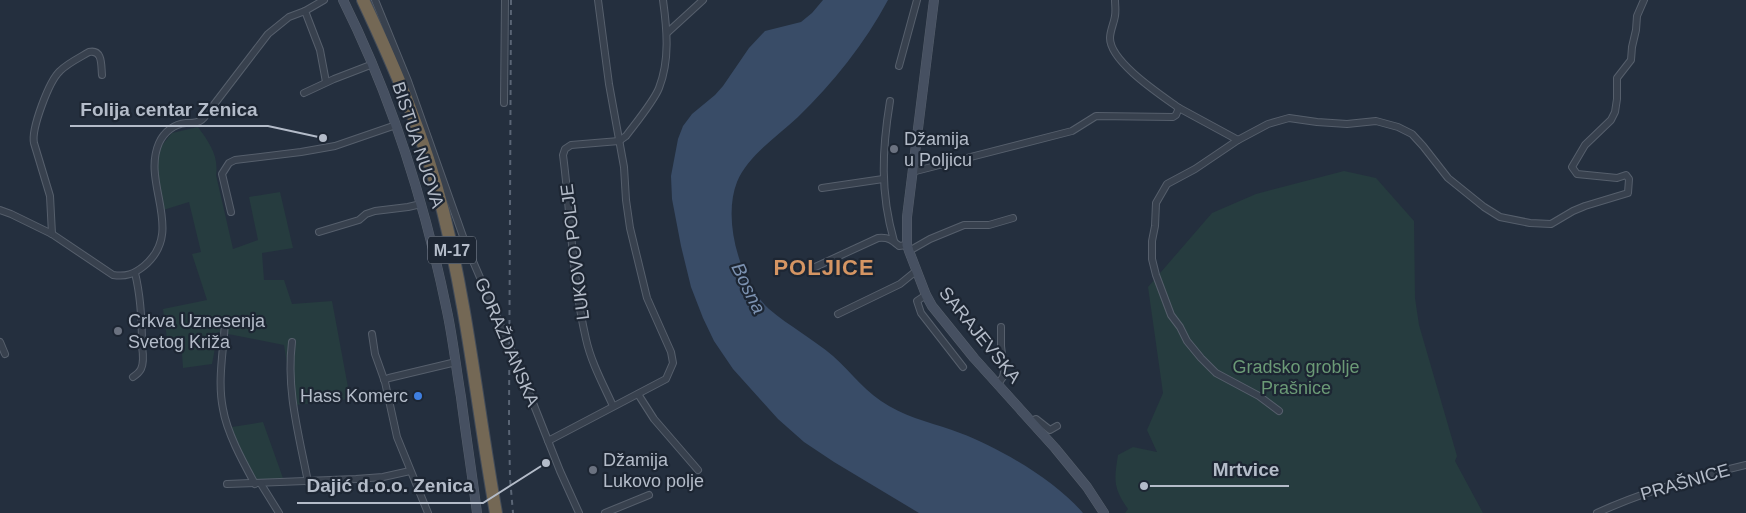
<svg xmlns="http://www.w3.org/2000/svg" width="1746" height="513" viewBox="0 0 1746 513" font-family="Helvetica,sans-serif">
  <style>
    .green { fill: #263c3f }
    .water { fill: #394c67 }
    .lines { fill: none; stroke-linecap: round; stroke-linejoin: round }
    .street-casing { stroke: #565f6c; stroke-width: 8 }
    .secondary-casing { stroke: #565f6c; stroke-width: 10 }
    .highway-casing { stroke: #434c59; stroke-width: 14 }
    .street { stroke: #38414e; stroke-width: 6 }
    .secondary { stroke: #465061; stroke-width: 9 }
    .highway { stroke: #746855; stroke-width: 12 }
    .rail { stroke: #5a6575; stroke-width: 2; stroke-dasharray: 5 5; stroke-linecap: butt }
    .worship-dot { fill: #6b7280; stroke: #1d2633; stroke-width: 2 }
    .shop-dot { fill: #3f7fe0; stroke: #1d2633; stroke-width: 2 }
    .labels { text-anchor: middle; stroke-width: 4.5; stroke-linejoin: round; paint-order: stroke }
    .shield { fill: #1d2633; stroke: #878f9c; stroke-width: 1 }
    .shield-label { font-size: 16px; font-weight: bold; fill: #b4bcc9 }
    .poi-label { font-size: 18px; fill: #b4bcc9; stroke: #1d2633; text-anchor: start }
    .street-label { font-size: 18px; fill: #b4bcc9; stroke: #1d2633 }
    .park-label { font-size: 18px; fill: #6b9a76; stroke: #1d2633 }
    .water-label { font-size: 19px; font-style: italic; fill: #7c92b1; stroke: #1d2633 }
    .district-label { font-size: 22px; font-weight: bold; letter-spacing: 1px; fill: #d59563; stroke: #1d2633 }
    .leader { fill: none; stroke: #b4bcc9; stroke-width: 2 }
    .callout-dot { fill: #b4bcc9; stroke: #1d2633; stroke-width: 2 }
    .callout-label { font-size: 19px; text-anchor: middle; font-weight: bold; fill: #b4bcc9; stroke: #1d2633; stroke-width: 4.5; stroke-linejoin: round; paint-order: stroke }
  </style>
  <rect width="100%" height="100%" fill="#242f3e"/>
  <g class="green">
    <path d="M198,127C209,142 219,156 216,175L233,249L258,240L249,197L280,192L293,248L262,253L264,280H284L292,304L332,301L350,398L339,401L294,405L284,345L218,332L212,364L183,368L181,337L167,339L163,309L207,300L192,254L201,252L189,202L160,211L156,168L159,149L172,133Z"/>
    <path d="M1344,171L1376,178L1414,221L1415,298L1419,325L1457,456L1455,461L1483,513H1125L1128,509C1113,488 1114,480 1118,455L1133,447L1157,452L1147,430L1163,393L1148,287L1212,213L1256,194Z"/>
    <path d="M263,422L284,481C278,482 270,484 264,483C247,481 237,441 232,427Z"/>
  </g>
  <path class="water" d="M823,0H888C865,43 833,83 798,117C777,137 748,155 737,182C722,220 740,282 769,309C789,326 813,339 833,356C852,373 867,394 889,406C911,419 937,424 960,433C1000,448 1056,481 1083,513H919L834,462L804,442L778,419L733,369L714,341L703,318L691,287L681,246L672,199L671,176L678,139L683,126L692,114L715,95L723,86L749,48L765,31L801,22L812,13Z"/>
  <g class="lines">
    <defs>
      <g id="street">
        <path d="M375,0L408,81L466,245L522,375L560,471L579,513"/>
        <path d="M305,11L320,50L326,82"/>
        <path d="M668,32L703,0"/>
        <path d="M899,66L917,0"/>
        <path d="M304,93L334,79L373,64"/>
        <path d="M890,101C882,150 880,192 894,241"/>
        <path d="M504,103L505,0"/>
        <path d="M1179,108L1238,140L1268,124L1289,118L1317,122L1347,124L1376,121L1398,127L1412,134L1423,146L1448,178L1484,207L1500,217L1530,223L1551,224L1573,211L1585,206L1628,193L1629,179L1626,175L1617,178L1577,174L1572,167L1585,145L1611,120L1615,112L1617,99V78L1631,60L1632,47L1636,30L1637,16L1644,0"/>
        <path d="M1238,140L1195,169L1167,184L1156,203L1155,226L1152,241V259L1156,275L1171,315L1180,327L1187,341L1201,358L1216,373L1259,396L1279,411"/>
        <path d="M912,172L1072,131L1096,116L1173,117L1176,115L1179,108C1161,95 1110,62 1110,38C1110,31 1114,23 1115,16C1116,10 1115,5 1115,0"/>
        <path d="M822,188L883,179"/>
        <path d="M0,210L11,214L52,234L113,275C126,277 134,274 144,266C186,231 141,184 159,143C164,132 174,124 186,123C189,123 194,123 197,122C201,121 204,118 206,115L268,34L289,17L305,11L324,0"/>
        <path d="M231,212L222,174L229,163L235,160L301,152L335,146L396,125"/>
        <path d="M319,232L359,220L366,214L375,211L408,207L421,204"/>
        <path d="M52,234L50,196L34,143C31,129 49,81 60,71C68,63 79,58 89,52C103,49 101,66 102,75"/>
        <path d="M909,251L930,239L964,225H989L1013,218"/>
        <path d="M813,268L878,238C889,237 892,240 899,246L907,245"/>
        <path d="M926,295L917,301L921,313L963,367"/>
        <path d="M838,314L900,284L916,271"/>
        <path d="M225,320C224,349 217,380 223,409C227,433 243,462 255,484"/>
        <path d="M372,334L375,354L385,382L397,437L428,513"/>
        <path d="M0,342L5,354"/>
        <path d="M292,342C286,390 299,435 308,482"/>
        <path d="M133,377C136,375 139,373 141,369C144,363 143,353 142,346C142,321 141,297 135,273"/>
        <path d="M384,380L389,378L456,362"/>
        <path d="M998,384L1003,377L1004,372L1001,346V327"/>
        <path d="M638,394L654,419L698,470"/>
        <path d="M613,406C603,384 591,362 586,339C572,279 571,216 563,155L565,149L571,145L619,141L626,136C635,124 654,101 659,88C670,60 667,29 663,0"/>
        <path d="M1031,421L1036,419L1050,430L1057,426"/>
        <path d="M548,441L666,379L673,363L671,352L647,298L630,228L626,200L624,167L609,84L598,0"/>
        <path d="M227,484L356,479L383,477L410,471"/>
        <path d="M261,484L279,513"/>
        <path d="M605,513L649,495"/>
        <path d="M1597,513C1645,491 1695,477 1746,465"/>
      </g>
      <g id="secondary">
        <path d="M343,0C392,98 425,204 447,311C453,339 456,368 461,397C466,436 472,474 477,513"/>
        <path d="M934,0L907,217V245L909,251L926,295L932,306L974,358L1055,448L1087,487L1104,513"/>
      </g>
      <path id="highway" d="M363,0C395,68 425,138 443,211C468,311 478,413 496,513"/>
    </defs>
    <use href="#street" class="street-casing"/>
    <use href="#secondary" class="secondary-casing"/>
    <use href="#highway" class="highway-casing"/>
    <use href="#street" class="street"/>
    <use href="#secondary" class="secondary"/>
    <use href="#highway" class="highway"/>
    <path class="rail" d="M511,0L509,423L510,478L513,513"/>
  </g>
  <g class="worship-dot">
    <circle cx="894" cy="149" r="5"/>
    <circle cx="118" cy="331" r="5"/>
    <circle cx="593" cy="470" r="5"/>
  </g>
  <circle class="shop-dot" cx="418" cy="396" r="5"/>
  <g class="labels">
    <rect class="shield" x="428" y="236.5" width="48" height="27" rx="4"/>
    <g class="shield-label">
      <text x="452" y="256">M-17</text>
    </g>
    <g class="poi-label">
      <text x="904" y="145">Džamija<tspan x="904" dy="21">u Poljicu</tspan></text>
      <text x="128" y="327">Crkva Uznesenja<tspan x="128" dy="21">Svetog Križa</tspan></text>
      <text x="408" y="402" text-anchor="end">Hass Komerc</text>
      <text x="603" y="466">Džamija<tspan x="603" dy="21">Lukovo polje</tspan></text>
    </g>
    <g class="street-label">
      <text transform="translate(418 145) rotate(72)" y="6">BISTUA NUOVA</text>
      <text transform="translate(575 252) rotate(-97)" y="6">LUKOVO POLJE</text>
      <text transform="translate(980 335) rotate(51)" y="6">SARAJEVSKA</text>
      <text transform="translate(507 342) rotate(67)" y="6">GORAŽDANSKA</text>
      <text transform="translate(1685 482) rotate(-16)" y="6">PRAŠNICE</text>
    </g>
    <g class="park-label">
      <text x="1296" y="373">Gradsko groblje<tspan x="1296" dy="21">Prašnice</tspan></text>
    </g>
    <g class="water-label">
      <text transform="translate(749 288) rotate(64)" y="7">Bosna</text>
    </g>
    <g class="district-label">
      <text x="824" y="275">POLJICE</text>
    </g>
  </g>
  <path class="leader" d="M323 138L268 126H70M1144 486L1202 486H1289M546 463L483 503H297"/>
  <g class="callout-dot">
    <circle cx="323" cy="138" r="5"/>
    <circle cx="1144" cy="486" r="5"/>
    <circle cx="546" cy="463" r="5"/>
  </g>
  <g class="callout-label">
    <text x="169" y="116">Folija centar Zenica</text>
    <text x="1246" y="476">Mrtvice</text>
    <text x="390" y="492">Dajić d.o.o. Zenica</text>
  </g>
</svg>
